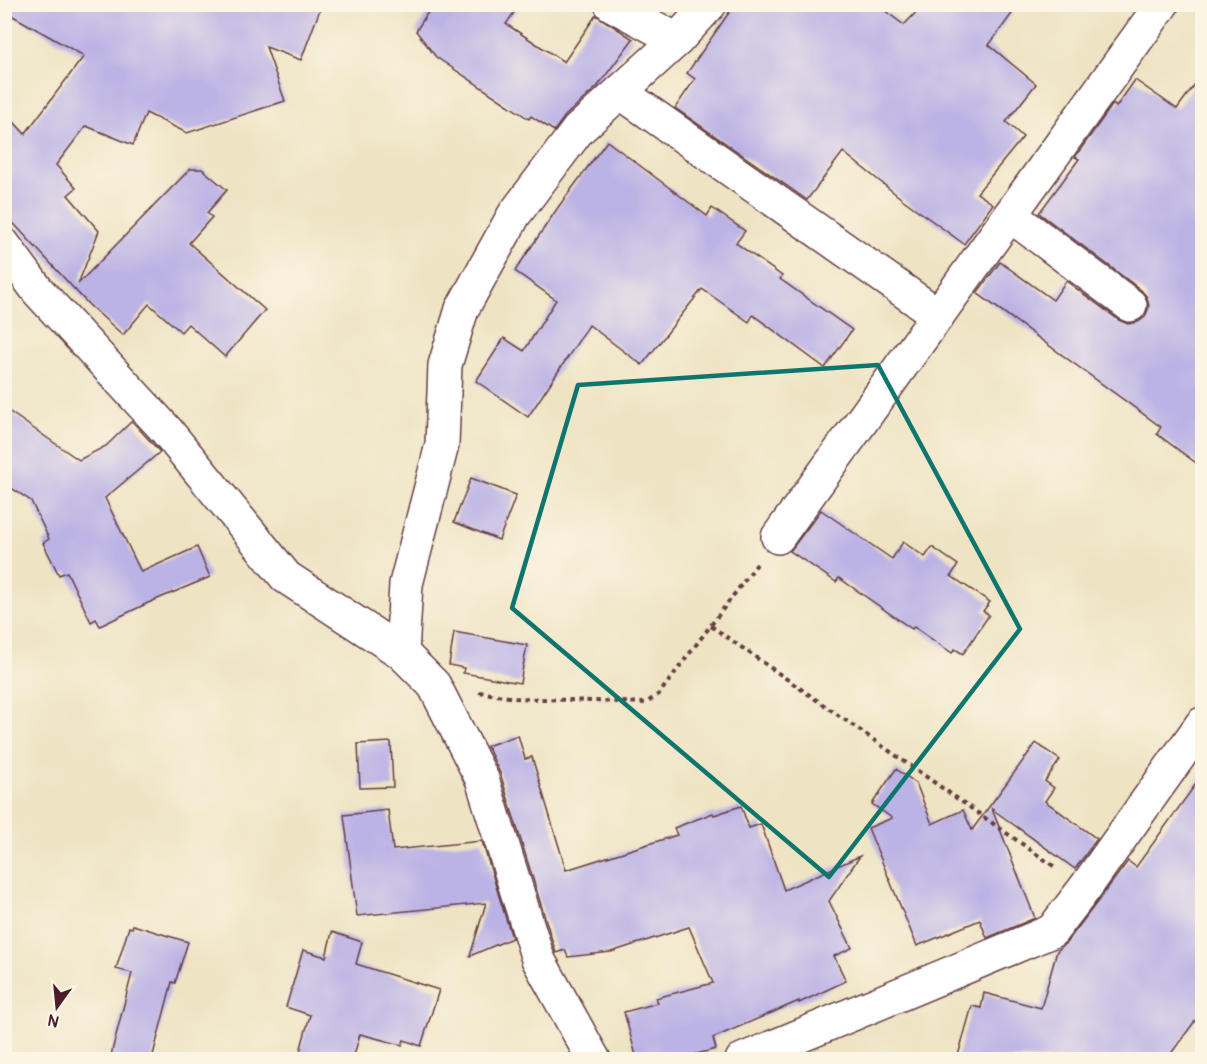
<svg xmlns="http://www.w3.org/2000/svg" width="1207" height="1064" viewBox="0 0 1207 1064" font-family="Pangolin,sans-serif">
  <style>
    .building { fill: #bbb2e5 }
    .lines { fill: none; stroke-linecap: round; stroke-linejoin: round }
    .street-casing { stroke: #633c42; stroke-width: 36 }
    .path { stroke: #633c42; stroke-width: 4; stroke-dasharray: 4.5 4.5; stroke-linecap: butt }
    .street { stroke: #fff; stroke-width: 33 }
    .marked { fill: none; stroke: #0f766e; stroke-width: 4.5; stroke-linejoin: round }
  </style>
  <rect width="100%" height="100%" fill="#fcf5e5"/>
  <filter id="ink" filterUnits="userSpaceOnUse"><feTurbulence type="fractalNoise" baseFrequency=".0167" numOctaves="2"/><feDisplacementMap in="SourceGraphic" scale="12" xChannelSelector="R" yChannelSelector="G"/><feConvolveMatrix kernelMatrix="1 2 1 2 8 2 1 2 1" color-interpolation-filters="sRGB"/></filter>
  <filter id="wash" filterUnits="userSpaceOnUse"><feTurbulence type="fractalNoise" baseFrequency=".008" numOctaves="4" result="noise"/><feDisplacementMap in="SourceGraphic" scale="24" xChannelSelector="R" yChannelSelector="G"/><feGaussianBlur stdDeviation="1.35" result="paint"/><feColorMatrix in="noise" values="0 0 0 0 0 0 0 0 0 0 0 0 0 0 0 0 0 1.4 0 .05"/><feComposite in="paint" operator="in"/></filter>
  <g filter="url(#wash)">
    <rect width="100%" height="100%" fill="#eee3c3"/>
    <g id="blocks">
      <g class="building">
        <path d="M4,4H322L301,60L266,47L285,101L187,133L146,113L133,145L86,126L56,165L76,188L68,195L99,231L78,284L190,169H202L227,190L207,213L212,217L189,243L265,310L225,357L188,324L181,332L149,304L123,335L89,305L4,213V111L25,134L84,56L4,11Z"/>
        <path d="M433,4H520L506,24L564,62L596,15L633,39L597,87L565,116L554,131L531,116L529,119L436,57L416,31Z"/>
        <path d="M735,4H876L904,25L924,4H1019L989,45L1036,84L1006,122L1023,137L977,193L993,204L964,244L902,199L843,152L807,200L675,108L695,79L687,73Z"/>
        <path d="M1203,73V468L1157,434L1161,427L977,293L1000,262L1053,300L1066,281L1119,320L1128,324L1138,322L1145,317L1149,307L1147,297L1141,290L1039,213L1079,159L1075,157L1113,104L1116,107L1135,80L1177,109Z"/>
        <path d="M607,141L707,216L712,208L745,231L736,243L782,276L780,279L852,330L825,368L753,315L749,322L702,289L642,365L589,325L528,417L476,381L504,338L524,351L556,300L515,271L559,206Z"/>
        <path d="M4,408L79,460L106,446L132,421L160,452L105,498L141,572L197,547L210,577L148,603L100,626L96,619L91,622L67,572L59,575L43,543L49,539L31,501L4,483Z"/>
        <path d="M471,478L516,495L499,540L454,522Z"/>
        <path d="M821,510L892,559L903,542L925,557L932,547L958,565L951,576L990,602L983,611L989,615L963,654L955,649L952,653L914,627L912,629L839,578L836,582L790,551Z"/>
        <path d="M454,632L527,645L520,683L463,673L464,668L449,665Z"/>
        <path d="M518,735L525,759L532,757L566,870L677,835L674,828L713,813L714,815L741,806L749,828L761,824L784,890L860,856L829,901L852,948L834,956L846,981L799,1003V1001L713,1038L716,1049L677,1059H637L624,1012L658,1003L656,998L713,983L689,927L611,952L568,957L565,950L556,953L500,773L487,746Z"/>
        <path d="M391,742L393,787L360,788L358,744Z"/>
        <path d="M1036,743L1060,760L1045,781L1054,788L1045,801L1097,839L1075,869L992,809L1035,918L987,938L980,920L917,946L868,828L892,818L872,804L896,769L916,783L932,824L963,810L972,830Z"/>
        <path d="M1203,774V1010L1167,1059H957L972,1006L981,1008L984,993L1041,1008L1057,951L1067,942L1128,861L1136,867Z"/>
        <path d="M388,810L393,850L482,841L512,938L470,956L486,903L357,916L344,815Z"/>
        <path d="M133,925L188,942L175,983L172,982L152,1059H110L132,973L116,969L129,927L132,928Z"/>
        <path d="M332,932L362,942L356,964L439,990L421,1046L404,1040L402,1045L360,1034L353,1059H298L310,1015L286,1007L303,950L326,957Z"/>
      </g>
    </g>
  </g>
  <g filter="url(#ink)">
    <use href="#blocks" fill-opacity="0" stroke="#633c42" stroke-width="1.5"/>
    <g class="lines">
      <defs>
        <g id="street">
          <path d="M611,4L677,40"/>
          <path d="M620,92L938,315"/>
          <path d="M1010,215L1130,305"/>
          <path d="M4,245L38,291L166,430L286,577L402,653L434,685L482,779L538,959L594,1060"/>
          <path d="M778,537L1162,4"/>
          <path d="M402,653L406,584L442,445L445,365L462,309L514,215L578,130L677,40L710,4"/>
          <path d="M742,1060L1052,931L1085,888L1202,724"/>
        </g>
      </defs>
      <use href="#street" class="street-casing"/>
      <g class="path">
        <path d="M711,626L1055,867"/>
        <path d="M479,692L515,698L646,703L659,694L757,564"/>
      </g>
      <use href="#street" class="street"/>
    </g>
  </g>
  <path class="marked" d="M878,365L1020,629L829,877L512,608L578,385Z"/>
  <rect width="1207" height="1064" fill="none" stroke="#fcf5e5" stroke-width="24"/>
  <g transform="translate(57 1007) rotate(195)" stroke="#fcf5e5" stroke-width="4.5" paint-order="stroke">
  <path d="M0-4.5L10 22L0 15L-10 22Z" fill="#4a1f2b"/>
  <text y="-9" font-size="16" font-weight="bold" text-anchor="middle" fill="#4a1f2b">N</text>
  </g>
</svg>
